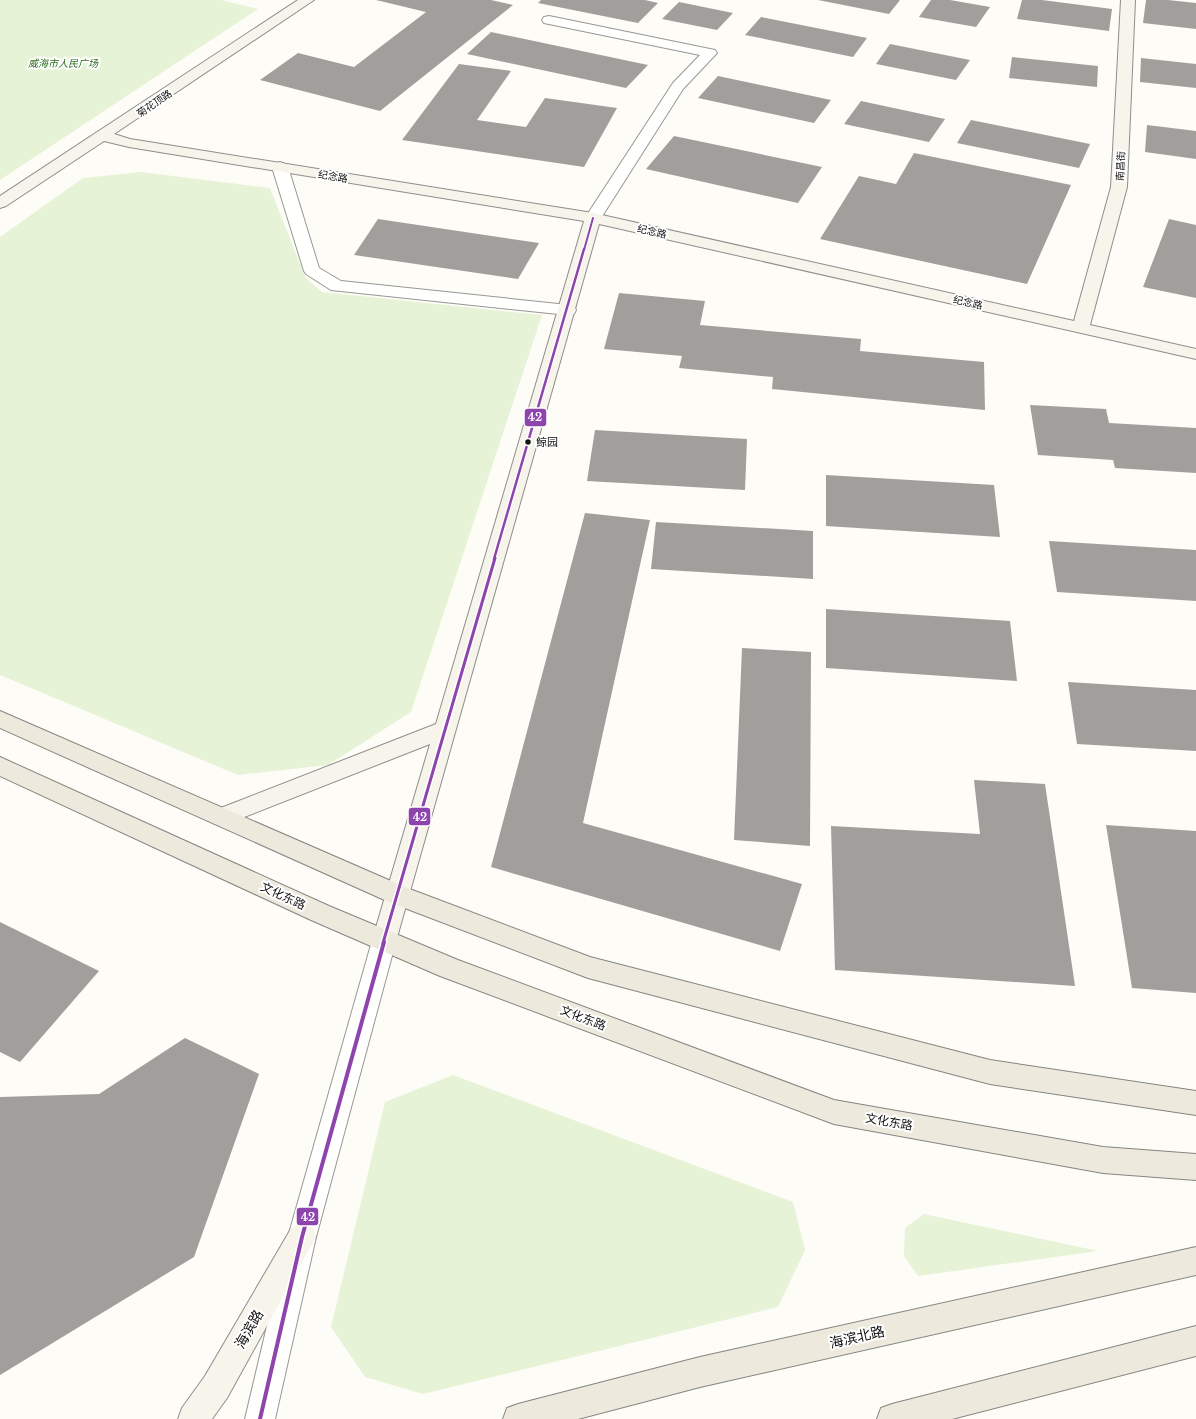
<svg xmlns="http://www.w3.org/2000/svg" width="1196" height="1419" viewBox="0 0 1196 1419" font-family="'Libre Baskerville','Noto Sans SC',serif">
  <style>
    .green { fill: #e7f3d7 }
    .building { fill: #a19f9c }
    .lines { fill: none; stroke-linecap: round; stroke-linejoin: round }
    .lane-casing { stroke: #979795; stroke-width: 2 }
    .street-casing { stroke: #979795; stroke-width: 2 }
    .secondary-casing { stroke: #8e8d8b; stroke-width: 2 }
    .primary-casing { stroke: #858482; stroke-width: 2 }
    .lane { fill: #fffffe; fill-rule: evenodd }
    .street { fill: #fffffe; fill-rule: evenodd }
    .secondary { fill: #f6f4eb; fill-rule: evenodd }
    .primary { fill: #ede9dc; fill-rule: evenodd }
    .bus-1-far3-casing { stroke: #fff; stroke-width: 4 }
    .bus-1-far2-casing { stroke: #fff; stroke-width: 5 }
    .bus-1-far1-casing { stroke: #fff; stroke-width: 6 }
    .bus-1-casing { stroke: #fff; stroke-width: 7 }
    .bus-1-far3 { stroke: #8e44ad; stroke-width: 2 }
    .bus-1-far2 { stroke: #8e44ad; stroke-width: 2.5 }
    .bus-1-far1 { stroke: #8e44ad; stroke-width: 3 }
    .bus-1 { stroke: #8e44ad; stroke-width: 4 }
    .bus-dot { fill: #111; stroke: #fff; stroke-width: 1.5 }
    .labels { text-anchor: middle; stroke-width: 4; stroke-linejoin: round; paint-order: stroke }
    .far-park-label { font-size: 10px; font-style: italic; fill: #2f6b1f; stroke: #fff }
    .far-street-label { font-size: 10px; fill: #111; stroke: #fff }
    .bus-label { font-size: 11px; fill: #111; stroke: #fff; text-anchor: start }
    .street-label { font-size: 12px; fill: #111; stroke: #fff }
    .near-street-label { font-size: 14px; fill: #111; stroke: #fff }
    .line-badge { stroke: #fff; stroke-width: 1.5 }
    .badge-label { font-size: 11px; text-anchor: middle; font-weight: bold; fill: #fff }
  </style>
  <rect width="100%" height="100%" fill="#fdfcf7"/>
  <g class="green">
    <path d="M0,0H221L258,9L0,180Z"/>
    <path d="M141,172L270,188L305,277L322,292L542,315L411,712L328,765L238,775L0,675V237L83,178Z"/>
    <path d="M453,1075L793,1202L805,1250L778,1307L423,1394L365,1377L331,1327L385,1102Z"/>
    <path d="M924,1214L1098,1251L918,1276L904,1256L905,1228Z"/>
  </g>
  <g class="building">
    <path d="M376,0H491L513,5L380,111L260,80L298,53L354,67L426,12Z"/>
    <path d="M541,0H645L658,3L638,23L538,3Z"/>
    <path d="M818,0H900L889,14Z"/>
    <path d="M931,0H950L990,7L976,27L919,17Z"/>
    <path d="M1022,0H1042L1112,9L1109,31L1017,19Z"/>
    <path d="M1146,0H1168L1196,3V29L1143,23Z"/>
    <path d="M679,2L733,13L717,30L662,19Z"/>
    <path d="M761,17L867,38L853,57L745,35Z"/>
    <path d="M491,32L648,65L626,88L467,54Z"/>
    <path d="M890,44L970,60L956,80L876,64Z"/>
    <path d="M1012,57L1098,66L1097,87L1009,78Z"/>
    <path d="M1141,58L1196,64V88L1140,82Z"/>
    <path d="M459,64L511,71L477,120L526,127L545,98L617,108L584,167L402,140Z"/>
    <path d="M718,76L831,100L814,123L698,98Z"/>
    <path d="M861,101L945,119L929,142L844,124Z"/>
    <path d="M971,120L1090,144L1079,168L957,143Z"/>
    <path d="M1147,125L1196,131V159L1145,152Z"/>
    <path d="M674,136L822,167L798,203L646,169Z"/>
    <path d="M914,153L1071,185L1027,284L820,239L859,176L896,184Z"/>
    <path d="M378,219L539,243L518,279L354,255Z"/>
    <path d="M1169,219L1196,225V298L1143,287Z"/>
    <path d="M619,293L705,301L700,325L861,339L860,351L984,362L985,410L772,389L773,377L679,368L682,356L604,349Z"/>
    <path d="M1030,405L1106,409L1109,423L1196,428V473L1115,468L1113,460L1038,455Z"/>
    <path d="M595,430L747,439L745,490L587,481Z"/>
    <path d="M826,475L994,485L1000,537L826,526Z"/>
    <path d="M585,513L650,520L583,823L802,884L780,951L491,867Z"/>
    <path d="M656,522L813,531V579L651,569Z"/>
    <path d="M1049,541L1196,550V601L1057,592Z"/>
    <path d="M826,609L1010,621L1017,681L826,668Z"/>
    <path d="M742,648L811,652L810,846L734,840Z"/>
    <path d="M1068,682L1196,690V751L1077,744Z"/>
    <path d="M974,780L1045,784L1075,986L835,970L831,826L980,834Z"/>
    <path d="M1106,825L1196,831V993L1132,988Z"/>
    <path d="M0,922L99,971L20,1062L0,1052Z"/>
    <path d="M185,1038L259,1074L194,1257L0,1375V1097L99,1094Z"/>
  </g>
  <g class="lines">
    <defs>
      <g id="lane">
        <path d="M549,16L710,49L715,50L717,53L683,89L601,218L599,221H587L585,218L673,83L700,55L544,23L542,20L544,17Z"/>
        <path d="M280,162L285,164L288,167L319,268L341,281L568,305L574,306L576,310L574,314L568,315L331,290L306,274L304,271L272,167L275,164Z"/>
      </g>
      <path id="street" d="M384,931L393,934L396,941L316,1237L275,1419H245L288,1237L372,941L375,934Z"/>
      <g id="secondary">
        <path d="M298,0H314L114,134L130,139L593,213L1074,321L1111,187L1121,0H1135L1127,187L1090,325L1196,349V359L599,224L396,941L393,948L384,951L375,948L372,941L430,744L229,823L221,826L213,823L209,817L213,811L436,724L584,221L129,147L104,141L6,206L0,208V196Z"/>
        <path d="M302,1223L312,1227L316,1237L227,1398L212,1419H178L182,1408L205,1376L292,1227Z"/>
      </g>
      <g id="primary">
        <path d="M0,711L407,888L590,957L990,1060L1196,1091V1115L990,1084L588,978L389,902L0,728Z"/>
        <path d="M0,757L329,906L458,960L834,1100L1103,1147L1196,1154V1180L1103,1173L834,1124L440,976L311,920L0,776Z"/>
        <path d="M1196,1247V1275L700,1387L578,1419H503L507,1408L518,1404L700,1357Z"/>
        <path d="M1196,1326V1356L952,1419H877L881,1408L892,1404Z"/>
      </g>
    </defs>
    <use href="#lane" class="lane-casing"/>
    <use href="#street" class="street-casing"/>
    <use href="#secondary" class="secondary-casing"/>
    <use href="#primary" class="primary-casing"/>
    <use href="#lane" class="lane"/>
    <use href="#street" class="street"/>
    <use href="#secondary" class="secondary"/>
    <use href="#primary" class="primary"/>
    <defs>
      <path id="bus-1-far3" d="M584,250L593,218"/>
      <path id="bus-1-far2" d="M494,559L584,249"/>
      <path id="bus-1-far1" d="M383,943L495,558"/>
      <path id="bus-1" d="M260,1419L302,1237L384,942"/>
    </defs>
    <use href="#bus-1-far3" class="bus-1-far3-casing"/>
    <use href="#bus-1-far2" class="bus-1-far2-casing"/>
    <use href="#bus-1-far1" class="bus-1-far1-casing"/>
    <use href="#bus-1" class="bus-1-casing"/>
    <use href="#bus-1-far3" class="bus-1-far3"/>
    <use href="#bus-1-far2" class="bus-1-far2"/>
    <use href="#bus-1-far1" class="bus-1-far1"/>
    <use href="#bus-1" class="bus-1"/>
  </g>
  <circle class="bus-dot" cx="528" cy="442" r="3.5"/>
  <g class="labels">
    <g class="far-park-label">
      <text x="63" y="67">威海市人民广场</text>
    </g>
    <g class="far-street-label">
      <text transform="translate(154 103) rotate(-34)" y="4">菊花顶路</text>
      <text transform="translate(1120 166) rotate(-87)" y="4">南昌街</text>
      <text transform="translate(333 176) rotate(9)" y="4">纪念路</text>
      <text transform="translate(652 231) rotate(13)" y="4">纪念路</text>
      <text transform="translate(968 302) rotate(13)" y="4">纪念路</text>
    </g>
    <g class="bus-label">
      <text x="536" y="446">鲸园</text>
    </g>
    <g class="street-label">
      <text transform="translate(283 896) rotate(25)" y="4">文化东路</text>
      <text transform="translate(583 1018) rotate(21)" y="4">文化东路</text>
      <text transform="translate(889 1122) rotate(10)" y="4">文化东路</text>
    </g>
    <g class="near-street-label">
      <text transform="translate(249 1329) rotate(-60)" y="5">海滨路</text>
      <text transform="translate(857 1337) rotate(-13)" y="5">海滨北路</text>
    </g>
  </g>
  <g class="line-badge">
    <rect x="524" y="408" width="23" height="19" rx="4" fill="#8e44ad"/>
    <rect x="408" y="807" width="23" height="19" rx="4" fill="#8e44ad"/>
    <rect x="296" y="1207" width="23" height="19" rx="4" fill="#8e44ad"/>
  </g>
  <g class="badge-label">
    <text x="535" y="421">42</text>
    <text x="420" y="821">42</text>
    <text x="308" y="1221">42</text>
  </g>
</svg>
